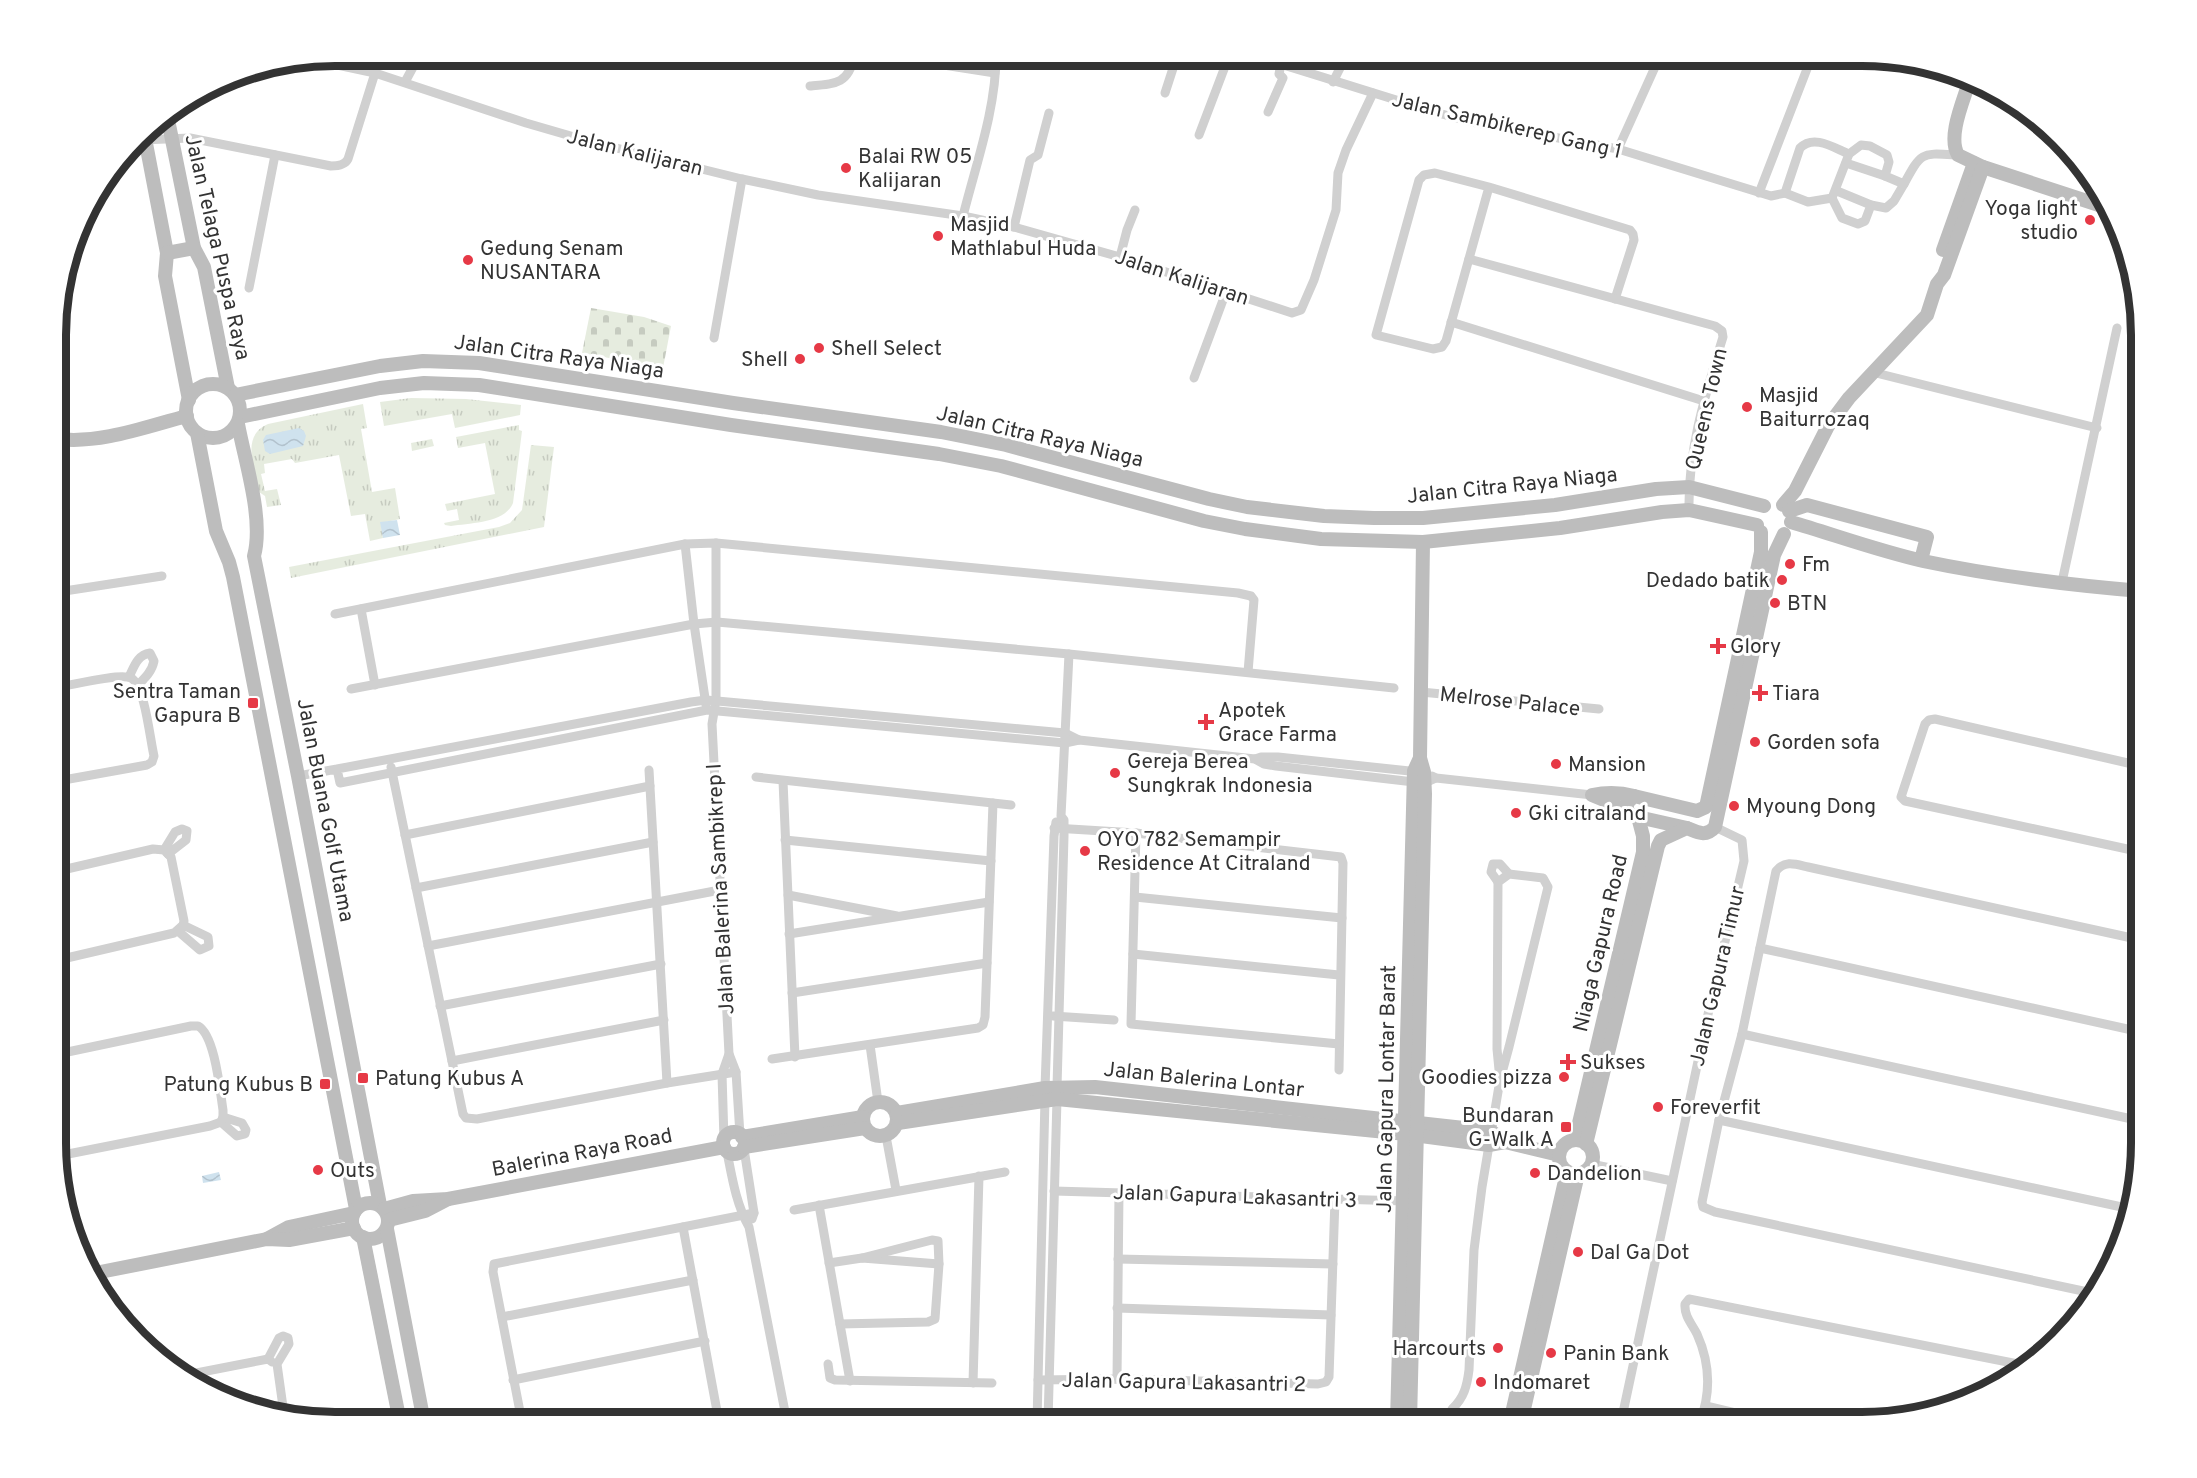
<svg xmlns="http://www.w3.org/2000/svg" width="2197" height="1478" viewBox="0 0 2197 1478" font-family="Overpass,sans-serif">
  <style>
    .grass { fill: url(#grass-tufts) }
    .cemetery { fill: url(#cemetery-stones) }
    .water { fill: url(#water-waves) }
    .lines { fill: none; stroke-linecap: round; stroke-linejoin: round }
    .street { stroke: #d0d0d0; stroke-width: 9 }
    .secondary { stroke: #bdbdbd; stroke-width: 14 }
    .poi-dot { fill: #e63946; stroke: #fff; stroke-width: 2 }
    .labels { text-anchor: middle; stroke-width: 6; stroke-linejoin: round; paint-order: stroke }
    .street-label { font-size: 21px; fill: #333; stroke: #fff }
    .poi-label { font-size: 21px; fill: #333; stroke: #fff; text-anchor: start }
    .rim { fill: none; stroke: #333; stroke-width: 8 }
  </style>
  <defs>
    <pattern id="grass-tufts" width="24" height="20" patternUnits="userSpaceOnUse" patternTransform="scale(1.5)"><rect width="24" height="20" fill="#e6ecdf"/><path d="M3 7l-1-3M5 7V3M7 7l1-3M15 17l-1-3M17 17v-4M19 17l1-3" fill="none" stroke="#c6cbc0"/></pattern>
    <pattern id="cemetery-stones" width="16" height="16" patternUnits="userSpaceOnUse" patternTransform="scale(1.5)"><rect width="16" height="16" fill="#e6ecdf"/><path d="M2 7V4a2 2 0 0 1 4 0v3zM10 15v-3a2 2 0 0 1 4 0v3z" fill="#c6cbc0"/></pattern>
    <pattern id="water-waves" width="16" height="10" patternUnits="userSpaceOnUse" patternTransform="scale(1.5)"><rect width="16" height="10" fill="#cfe2ee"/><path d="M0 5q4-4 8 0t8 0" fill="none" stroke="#b2c2cd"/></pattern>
  </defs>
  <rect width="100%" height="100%" fill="#fff"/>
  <g class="grass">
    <path d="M411,398L466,399L521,405L520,415L455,428L452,414L384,426L380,402Z"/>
    <path d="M363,404L367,428L361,429L372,492L395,488L400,519L381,523L383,538L370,541L365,514L351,516L339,455L295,463L292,459L264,464L265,473L261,474L265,491L277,489L281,505L267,507L265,496L259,492C255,468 240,436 268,424Z"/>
    <path d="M519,425V430L522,431L513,503C505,523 470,523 451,526L445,525L444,523L459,520L457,509L447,511L445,504L495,494L485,443L458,448L456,437Z"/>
    <path d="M432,439L434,446L412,451L411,443Z"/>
    <path d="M531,445L554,447L544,527L291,578L289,567L499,527L510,523L522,510Z"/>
  </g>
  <path class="cemetery" d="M591,308L644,317L671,326L663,368L582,353Z"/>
  <g class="water">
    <path d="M299,428L304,431L306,436L303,446L270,454L265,451L263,440L266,435Z"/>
    <path d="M397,520L400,535L383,538L380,522Z"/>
    <path d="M219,1172L221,1180L203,1183L202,1176Z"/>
  </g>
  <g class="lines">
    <g class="street">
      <path d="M886,56L995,73"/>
      <path d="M1255,56L1438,113L1472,122L1618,149L1771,196L1785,193L1800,148C1814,134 1834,148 1849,154"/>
      <path d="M314,60L375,73L526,123L588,141L742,179L818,195L963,216L1014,227L1120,257L1292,313L1301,310L1314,280L1336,210L1338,173L1346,150L1373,93"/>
      <path d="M405,82L419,56"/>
      <path d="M1333,82L1346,56"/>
      <path d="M810,86C835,84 849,84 854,56"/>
      <path d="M1165,93L1177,56"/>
      <path d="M1268,112L1283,78L1279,74L1281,64"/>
      <path d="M1199,135L1229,56"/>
      <path d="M142,140L190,138L331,166C338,166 345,165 348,159L375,73"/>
      <path d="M1618,149L1660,56"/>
      <path d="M1846,163L1885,176"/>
      <path d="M1489,187L1446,341L1442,347L1433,349L1376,335L1419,180L1424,175L1435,173L1489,187L1630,230L1633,234L1634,240L1615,299"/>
      <path d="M1837,191L1871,205L1886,208L1894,201L1904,184"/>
      <path d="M1759,193L1812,56"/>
      <path d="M1785,193L1808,202L1832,198L1849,154L1861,145L1870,146L1887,155L1889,162L1885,176L1904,184C1922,151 1921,153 1958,155"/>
      <path d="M1832,198L1842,218L1858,224L1865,221L1871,205"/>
      <path d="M86,211L87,208"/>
      <path d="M963,216C976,164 996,109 996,56"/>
      <path d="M1014,227L1030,160L1038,155L1049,113"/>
      <path d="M1120,257L1127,230L1135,210"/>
      <path d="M1469,259L1715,326L1722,331L1723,337C1705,396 1688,448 1689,510"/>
      <path d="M249,288L275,155"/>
      <path d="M1451,322L1704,401"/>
      <path d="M714,338L742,179"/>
      <path d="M1872,372L2097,428"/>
      <path d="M1194,378L1226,292"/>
      <path d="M2135,522L2141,503"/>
      <path d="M716,543V700L712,724L729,1054L736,1072L740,1135"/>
      <path d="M685,544L694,624L706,705"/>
      <path d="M2062,582L2117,328"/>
      <path d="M58,592L162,576"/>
      <path d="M361,609L375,685"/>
      <path d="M335,614L685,544L716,543L1238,593L1251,596L1254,600L1248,672"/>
      <path d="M129,677C134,667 137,655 150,653L154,661C152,671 146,677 138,685"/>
      <path d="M58,687C72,685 120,673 131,678C145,685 150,740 154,756L152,762L147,765L58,781"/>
      <path d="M351,689L694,624L717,622L1069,654L1394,688"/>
      <path d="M1421,692L1599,709"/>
      <path d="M1079,740L1255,759L1264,764L1276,766L1414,782L1425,783L1436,778"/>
      <path d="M1255,759L1261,757H1278L1419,772"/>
      <path d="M2141,766L1935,719L1929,720L1925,724L1901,797L1905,801L2141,852"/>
      <path d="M391,767L463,1114L466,1118L477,1119L667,1083L736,1072"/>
      <path d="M649,770L667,1083"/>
      <path d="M298,776L337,769L691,702L706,700L1065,733L1079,740L1065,743L707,710L340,783L337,769"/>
      <path d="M1432,776L1436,778L1592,795"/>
      <path d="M756,777L1011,805"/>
      <path d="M783,781L795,1057"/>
      <path d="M1054,828L1136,833L1341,857L1343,863L1339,1070"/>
      <path d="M1136,833L1131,1024L1339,1044"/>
      <path d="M405,835L650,786"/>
      <path d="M785,840L991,861"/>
      <path d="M164,850L175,832L182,829L187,831L186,840L168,854"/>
      <path d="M58,871L153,849L164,850L171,857L184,921L183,925L174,933L58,960"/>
      <path d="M1498,882L1491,872L1493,864H1500L1509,874"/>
      <path d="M416,888L653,842"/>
      <path d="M788,895L897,916"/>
      <path d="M1135,897L1342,918"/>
      <path d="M178,931L200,950L209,946L208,937L183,925"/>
      <path d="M789,934L989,902"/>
      <path d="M428,946L720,890"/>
      <path d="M1760,948L2141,1032"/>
      <path d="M1133,954L1339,975"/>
      <path d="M792,993L987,963"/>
      <path d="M440,1006L661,964"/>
      <path d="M1053,1016L1114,1020"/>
      <path d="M1742,1034L2141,1121"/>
      <path d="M870,1045L878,1102"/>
      <path d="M58,1054L191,1026H198C215,1035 220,1091 223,1110V1117L221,1122"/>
      <path d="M772,1059L978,1028L983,1025L985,1017L993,803"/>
      <path d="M452,1061L664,1020"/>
      <path d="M1057,1087L1064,836V820L1061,816L1069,654"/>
      <path d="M1045,1088L1054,836L1056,822"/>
      <path d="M1719,1120L2131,1209"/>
      <path d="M221,1122L237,1136L245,1134L246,1130L242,1123L223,1117"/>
      <path d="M886,1136L896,1190"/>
      <path d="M724,1140L722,1074L729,1054"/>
      <path d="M744,1149L754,1213L752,1219"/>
      <path d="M727,1152C732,1177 736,1204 749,1227L787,1422"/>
      <path d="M58,1156L210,1126L221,1122"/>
      <path d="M1591,1164L1672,1181"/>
      <path d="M1054,1191L1406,1201"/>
      <path d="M819,1205L850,1381"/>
      <path d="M794,1210L1005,1172"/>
      <path d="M683,1227L719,1422"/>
      <path d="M2125,1235L2134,1197"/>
      <path d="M1118,1259L1333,1264"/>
      <path d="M829,1263L862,1258L939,1264"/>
      <path d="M2097,1294L1715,1212L1703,1207L1702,1202L1719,1120L1742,1034L1776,871C1785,860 1795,864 1808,867L2141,940"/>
      <path d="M1117,1308L1331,1315"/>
      <path d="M502,1317L693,1280"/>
      <path d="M840,1324L928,1322L935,1319L939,1264L938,1241L932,1240L862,1258"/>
      <path d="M268,1359L279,1338L283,1336L288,1338L289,1344L277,1364L284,1414"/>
      <path d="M828,1364L830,1378L835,1380L992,1383"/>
      <path d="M181,1376L268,1359L272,1362"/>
      <path d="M1117,1379L1119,1193"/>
      <path d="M513,1380L705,1341"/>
      <path d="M1038,1380L1117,1379L1318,1384L1326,1382L1329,1377L1335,1199"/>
      <path d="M973,1383L979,1176"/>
      <path d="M1706,1406L1773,1422"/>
      <path d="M1452,1409C1464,1398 1467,1386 1469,1370L1474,1250L1482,1187L1500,1080L1509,1047L1548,887L1543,878L1509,874L1498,882L1497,1049L1500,1080"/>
      <path d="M522,1422L493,1272L494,1264L754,1213"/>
      <path d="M1037,1422L1045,1099"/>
      <path d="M1048,1422L1057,1099"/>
      <path d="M1621,1422L1710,1005L1744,861L1742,840L1715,827"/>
      <path d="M1700,1422C1711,1393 1710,1363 1697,1334C1692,1324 1684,1316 1685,1304L1689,1299L2023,1365"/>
    </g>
    <g class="secondary">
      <path d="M1970,79C1964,100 1947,136 1958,155L1983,167L2108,208"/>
      <path d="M167,115L194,248L204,267L228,388"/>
      <path d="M144,133L167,253L165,276L189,400"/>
      <path d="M1943,250L1974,163"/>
      <path d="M167,253L194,248"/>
      <circle cx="213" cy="411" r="27"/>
      <path d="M235,395L380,366L423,361L479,363L733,403L941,432L1006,445L1209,499L1247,507L1324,516L1374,518H1423L1555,505L1656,489L1689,487L1764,506"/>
      <path d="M240,417L380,388L424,383L479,385L731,425L939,454L1001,466L1204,521L1245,529L1321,539L1423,542L1560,528L1662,512L1689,510L1757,525"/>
      <path d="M238,424C245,462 264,519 254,556L298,776L380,1205"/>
      <path d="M197,433L216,531L229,562L233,577L356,1209"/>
      <path d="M58,439C101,444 145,427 187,416"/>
      <path d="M1783,505L1795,491L1828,426L1849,398L1927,315L1937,284L1944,275L1983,167"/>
      <path d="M1789,511L1807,505L1927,537L1921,560"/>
      <path d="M1791,522C1835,535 1879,551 1923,561C1994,576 2069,585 2141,591"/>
      <path d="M1627,813L1609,802L1592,795C1607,792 1619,792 1634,796"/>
      <path d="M1638,817L1687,828"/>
      <circle cx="880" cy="1119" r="17"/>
      <path d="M897,1113L1045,1088L1095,1087L1491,1131L1505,1142L1559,1155"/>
      <path d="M898,1123L1057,1099L1406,1134L1489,1145L1505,1142"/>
      <circle cx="734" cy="1143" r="11"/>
      <path d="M742,1137L863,1117"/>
      <path d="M1575,1140L1643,852V836L1638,817L1627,813V803L1634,796L1697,811L1706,807L1761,552V532"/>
      <circle cx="1576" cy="1157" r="17"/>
      <path d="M1586,1144L1658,846L1661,840L1687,828C1699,833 1706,837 1715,827L1774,555L1784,534"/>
      <path d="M744,1147L865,1128"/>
      <circle cx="370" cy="1221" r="18"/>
      <path d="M384,1209L413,1201L448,1199L724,1147"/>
      <path d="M389,1220L425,1211L448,1199"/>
      <path d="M387,1229L424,1422"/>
      <path d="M363,1237L400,1422"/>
      <path d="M267,1239L289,1227L354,1213"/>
      <path d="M90,1274L267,1239L289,1240L354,1228"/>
      <path d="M1397,1422L1414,771L1420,758"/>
      <path d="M1410,1422L1425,794L1424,772L1420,758L1423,542"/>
      <path d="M1510,1422L1567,1172"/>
      <path d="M1521,1422L1578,1174"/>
    </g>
  </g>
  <g class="poi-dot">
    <circle cx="846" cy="168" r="6"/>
    <circle cx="2090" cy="220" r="6"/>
    <circle cx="938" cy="236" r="6"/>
    <circle cx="468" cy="260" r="6"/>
    <circle cx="819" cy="348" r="6"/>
    <circle cx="800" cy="359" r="6"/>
    <circle cx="1747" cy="407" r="6"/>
    <circle cx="1790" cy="564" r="6"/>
    <circle cx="1782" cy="580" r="6"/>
    <circle cx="1775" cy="603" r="6"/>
    <path d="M1715 637h6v6h6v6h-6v6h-6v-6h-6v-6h6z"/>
    <path d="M1757 684h6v6h6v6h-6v6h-6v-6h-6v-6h6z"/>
    <rect x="247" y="697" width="12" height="12" rx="3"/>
    <path d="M1203 713h6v6h6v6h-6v6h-6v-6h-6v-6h6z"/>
    <circle cx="1755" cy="742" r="6"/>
    <circle cx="1556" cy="764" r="6"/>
    <circle cx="1115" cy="773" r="6"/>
    <circle cx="1734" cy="806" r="6"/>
    <circle cx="1516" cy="813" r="6"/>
    <circle cx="1085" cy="851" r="6"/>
    <path d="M1565 1053h6v6h6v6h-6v6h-6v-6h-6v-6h6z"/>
    <circle cx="1564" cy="1077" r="6"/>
    <rect x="357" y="1072" width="12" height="12" rx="3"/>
    <rect x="319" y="1078" width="12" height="12" rx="3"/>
    <circle cx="1658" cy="1107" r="6"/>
    <rect x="1560" y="1121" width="12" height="12" rx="3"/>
    <circle cx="318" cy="1170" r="6"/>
    <circle cx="1535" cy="1173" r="6"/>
    <circle cx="1578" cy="1252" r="6"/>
    <circle cx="1498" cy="1348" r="6"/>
    <circle cx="1551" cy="1353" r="6"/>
    <circle cx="1481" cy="1382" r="6"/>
  </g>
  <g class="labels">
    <g class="street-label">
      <text transform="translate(1507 125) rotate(13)" y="7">Jalan Sambikerep Gang 1</text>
      <text transform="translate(635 152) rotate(14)" y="7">Jalan Kalijaran</text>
      <text transform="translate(218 247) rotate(77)" y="7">Jalan Telaga Puspa Raya</text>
      <text transform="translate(1182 277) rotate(18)" y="7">Jalan Kalijaran</text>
      <text transform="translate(559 356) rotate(8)" y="7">Jalan Citra Raya Niaga</text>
      <text transform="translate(1706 409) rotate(-77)" y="7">Queens Town</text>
      <text transform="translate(1040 436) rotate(13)" y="7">Jalan Citra Raya Niaga</text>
      <text transform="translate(1512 485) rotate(-6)" y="7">Jalan Citra Raya Niaga</text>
      <text transform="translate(1510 701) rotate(6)" y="7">Melrose Palace</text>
      <text transform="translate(326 810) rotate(79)" y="7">Jalan Buana Golf Utama</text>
      <text transform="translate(720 889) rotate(-93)" y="7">Jalan Balerina Sambikrep I</text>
      <text transform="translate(1600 943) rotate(-77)" y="7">Niaga Gapura Road</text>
      <text transform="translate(1717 976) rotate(-77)" y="7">Jalan Gapura Timur</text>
      <text transform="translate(1204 1079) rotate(6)" y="7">Jalan Balerina Lontar</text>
      <text transform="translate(1386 1089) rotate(-89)" y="7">Jalan Gapura Lontar Barat</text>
      <text transform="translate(582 1152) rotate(-11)" y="7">Balerina Raya Road</text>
      <text transform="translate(1235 1196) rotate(2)" y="7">Jalan Gapura Lakasantri 3</text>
      <text transform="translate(1184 1382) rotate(1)" y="7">Jalan Gapura Lakasantri 2</text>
    </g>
    <g class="poi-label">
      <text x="858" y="163">Balai RW 05<tspan x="858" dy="24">Kalijaran</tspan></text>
      <text x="2078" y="215" text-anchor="end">Yoga light<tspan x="2078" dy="24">studio</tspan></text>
      <text x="950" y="231">Masjid<tspan x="950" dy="24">Mathlabul Huda</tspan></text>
      <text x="480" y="255">Gedung Senam<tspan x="480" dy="24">NUSANTARA</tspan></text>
      <text x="831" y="355">Shell Select</text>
      <text x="788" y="366" text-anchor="end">Shell</text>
      <text x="1759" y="402">Masjid<tspan x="1759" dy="24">Baiturrozaq</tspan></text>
      <text x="1802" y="571">Fm</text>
      <text x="1770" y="587" text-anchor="end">Dedado batik</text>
      <text x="1787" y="610">BTN</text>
      <text x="1730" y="653">Glory</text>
      <text x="241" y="698" text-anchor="end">Sentra Taman<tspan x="241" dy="24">Gapura B</tspan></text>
      <text x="1772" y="700">Tiara</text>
      <text x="1218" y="717">Apotek<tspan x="1218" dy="24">Grace Farma</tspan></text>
      <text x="1767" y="749">Gorden sofa</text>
      <text x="1127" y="768">Gereja Berea<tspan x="1127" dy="24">Sungkrak Indonesia</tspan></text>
      <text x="1568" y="771">Mansion</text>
      <text x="1746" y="813">Myoung Dong</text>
      <text x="1528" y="820">Gki citraland</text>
      <text x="1097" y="846">OYO 782 Semampir<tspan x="1097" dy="24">Residence At Citraland</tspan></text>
      <text x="1580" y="1069">Sukses</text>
      <text x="1552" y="1084" text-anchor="end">Goodies pizza</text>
      <text x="375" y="1085">Patung Kubus A</text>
      <text x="313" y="1091" text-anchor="end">Patung Kubus B</text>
      <text x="1670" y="1114">Foreverfit</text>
      <text x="1554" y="1122" text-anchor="end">Bundaran<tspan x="1554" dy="24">G-Walk A</tspan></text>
      <text x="330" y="1177">Outs</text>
      <text x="1547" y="1180">Dandelion</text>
      <text x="1590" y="1259">Dal Ga Dot</text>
      <text x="1486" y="1355" text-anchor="end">Harcourts</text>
      <text x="1563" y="1360">Panin Bank</text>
      <text x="1493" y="1389">Indomaret</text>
    </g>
  </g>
  <path d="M0 0H2197V1478H0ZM335 66H1862A269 269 0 0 1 2131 335V1143A269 269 0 0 1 1862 1412H335A269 269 0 0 1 66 1143V335A269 269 0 0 1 335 66Z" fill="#fff" fill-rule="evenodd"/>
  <path class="rim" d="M335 66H1862A269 269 0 0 1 2131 335V1143A269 269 0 0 1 1862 1412H335A269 269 0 0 1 66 1143V335A269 269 0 0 1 335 66Z"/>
</svg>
